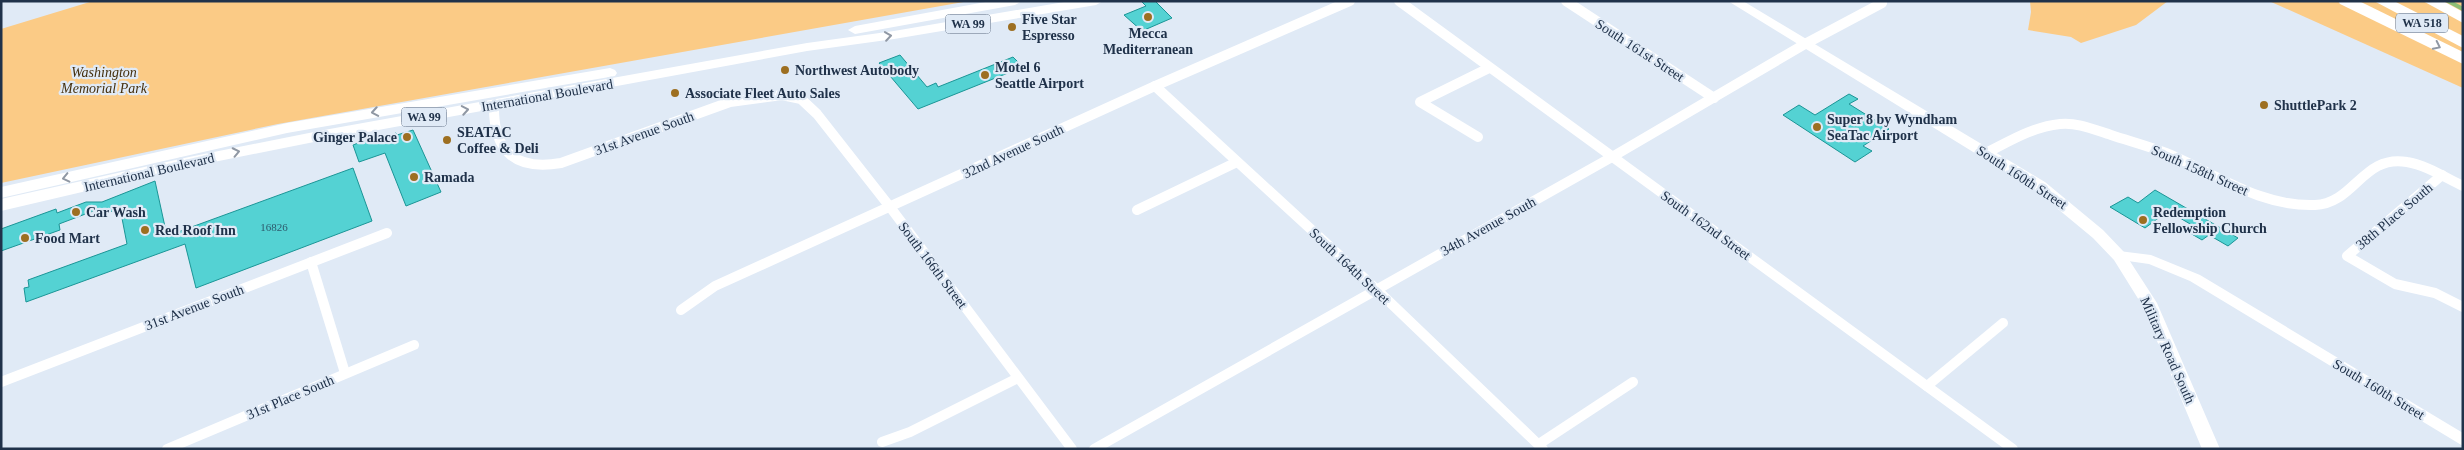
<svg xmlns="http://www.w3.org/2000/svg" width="2464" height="450" viewBox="0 0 2464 450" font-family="Georgia,serif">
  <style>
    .green { fill: #fbcb86 }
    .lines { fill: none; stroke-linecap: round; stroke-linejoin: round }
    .stream { stroke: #8ebe77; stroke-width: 4 }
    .building { fill: #54d2d3; stroke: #1b9596 }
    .minor { stroke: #fff; stroke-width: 10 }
    .tertiary { fill: #fff; fill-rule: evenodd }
    .secondary { fill: #fff; fill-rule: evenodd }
    .primary { fill: #fff; fill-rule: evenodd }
    .motorway { fill: #fff; fill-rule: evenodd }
    .oneway { stroke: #9098a4 }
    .poi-dot { fill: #9d6f21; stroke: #e0eaf6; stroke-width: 2 }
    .labels { text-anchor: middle; stroke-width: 4.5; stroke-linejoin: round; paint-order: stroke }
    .number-label { font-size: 11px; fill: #2d5a6c }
    .shield { fill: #e0eaf6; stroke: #5a697e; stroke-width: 1 }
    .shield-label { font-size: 12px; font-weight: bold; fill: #20324a }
    .poi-label { font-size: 14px; font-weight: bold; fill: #20324a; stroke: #e0eaf6; text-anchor: start }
    .street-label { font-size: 14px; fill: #20324a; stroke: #e0eaf6 }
    .park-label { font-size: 14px; font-style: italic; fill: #442f0d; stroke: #e0eaf6 }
  </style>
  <rect width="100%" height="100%" fill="#e0eaf6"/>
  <g class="green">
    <path d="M93,1H969L278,124L1,183V29Z"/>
    <path d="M2030,1H2168L2136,25L2081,43L2071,37L2028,30L2031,12Z"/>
    <path d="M2269,1H2463V88Z"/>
  </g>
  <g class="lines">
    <path class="stream" d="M2448,1L2463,9"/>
  </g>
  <g class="building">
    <path d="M1141,1H1155L1172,18L1142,31L1124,15L1146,6Z"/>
    <path d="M900,55L927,87L936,83L938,87L1013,57L1023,67L918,109L879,63Z"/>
    <path d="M1849,94L1858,99L1849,104L1889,129L1863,146L1872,151L1855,162L1783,115L1799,105L1815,115Z"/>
    <path d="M413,130L441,192L406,206L385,153L359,162L353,145L381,134L383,138L396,133L397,135Z"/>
    <path d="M353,168L372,221L196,288L185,244L26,302L24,288L29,287L28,280L127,244L120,208L97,217L96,210L59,224L60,230L1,251V229L56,209L57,213L86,202H102L155,181L167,236Z"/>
    <path d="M2155,190L2238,238L2228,246L2209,235L2202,240L2190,233L2197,228L2168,211L2145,228L2110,207L2128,197L2138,203Z"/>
  </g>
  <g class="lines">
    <g class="minor">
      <path d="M1399,1L2013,449"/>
      <path d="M1566,1L1714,98"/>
      <path d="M1155,86L1376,289L1543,449"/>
      <path d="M494,105C493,151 515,171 561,163L730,102L782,95L801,99L817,114L890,207L1072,449"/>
      <path d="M1478,137L1420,102L1489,68"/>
      <path d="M1986,153C2010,141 2032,127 2060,124C2077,122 2095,130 2111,135C2129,141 2148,146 2166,153C2215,173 2259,207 2315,205C2354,204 2363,154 2407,162C2426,165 2446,178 2463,186"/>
      <path d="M2442,175L2347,256L2395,284L2435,293L2463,307"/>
      <path d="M1137,210L1237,162"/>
      <path d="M311,262L345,373"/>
      <path d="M681,310L715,286L1155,86L1350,1"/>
      <path d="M1,382L387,233"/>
      <path d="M1927,386L2003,323"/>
      <path d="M882,442L910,432L1018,378"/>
      <path d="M1539,444L1633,382"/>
      <path d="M167,449L414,345"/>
      <path d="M1094,449L1612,157L1805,44L1882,3"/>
    </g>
    <path class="tertiary" d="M2119,251L2151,255L2200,275L2463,433V446L2190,281L2149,264L2114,259L2113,256L2114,253Z"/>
    <path class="secondary" d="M1728,1H1743L2045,182L2103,230L2124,252L2157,303L2220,449H2202L2142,305L2114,260L2093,238L2035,190Z"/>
    <g class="primary">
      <path d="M991,1H1022L1015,5L855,34L848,30L855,26Z"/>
      <path d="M1070,1H1103L1096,5L894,39L807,51L324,140L189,167L1,211V199L189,157L324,130L807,43L894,31Z"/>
      <path d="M610,68L615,70L617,73L615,76L287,133L1,198V187L287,123Z"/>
    </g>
    <g class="motorway">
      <path d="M2338,1H2359L2463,52V64L2340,4Z"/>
      <path d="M2374,1H2394L2463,36V48Z"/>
      <path d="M2423,1H2443L2463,12V23Z"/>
    </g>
  </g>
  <defs><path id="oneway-chevron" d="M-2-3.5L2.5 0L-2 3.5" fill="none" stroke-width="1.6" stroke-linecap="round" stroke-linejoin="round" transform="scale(1.25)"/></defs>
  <g class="oneway">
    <use href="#oneway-chevron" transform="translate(888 36) rotate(-8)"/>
    <use href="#oneway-chevron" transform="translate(2437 46) rotate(26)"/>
    <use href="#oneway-chevron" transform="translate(465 110) rotate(-10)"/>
    <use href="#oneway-chevron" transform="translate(375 112) rotate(170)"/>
    <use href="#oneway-chevron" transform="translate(236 152) rotate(-12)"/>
    <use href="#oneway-chevron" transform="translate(66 178) rotate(167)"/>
  </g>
  <g class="poi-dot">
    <circle cx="1148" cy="17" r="5"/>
    <circle cx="1012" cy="27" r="5"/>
    <circle cx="785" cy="70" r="5"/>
    <circle cx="985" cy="75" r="5"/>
    <circle cx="675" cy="93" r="5"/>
    <circle cx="2264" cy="105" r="5"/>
    <circle cx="1817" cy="127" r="5"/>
    <circle cx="407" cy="137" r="5"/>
    <circle cx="447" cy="140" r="5"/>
    <circle cx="414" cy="177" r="5"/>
    <circle cx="76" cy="212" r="5"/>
    <circle cx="2143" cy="220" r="5"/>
    <circle cx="145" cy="230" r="5"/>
    <circle cx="25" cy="238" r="5"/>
  </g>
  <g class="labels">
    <g class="number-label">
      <text x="274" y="231">16826</text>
    </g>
    <g class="shield">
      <rect x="2396" y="13.5" width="52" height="19" rx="4"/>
      <rect x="945.5" y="14.5" width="45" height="19" rx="4"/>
      <rect x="401.5" y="107.5" width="45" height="19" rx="4"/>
    </g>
    <g class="shield-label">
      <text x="2422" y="27">WA 518</text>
      <text x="968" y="28">WA 99</text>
      <text x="424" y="121">WA 99</text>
    </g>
    <g class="poi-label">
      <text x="1022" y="24">Five Star<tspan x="1022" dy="16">Espresso</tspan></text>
      <text x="1148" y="38" text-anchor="middle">Mecca<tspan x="1148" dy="16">Mediterranean</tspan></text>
      <text x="995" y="72">Motel 6<tspan x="995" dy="16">Seattle Airport</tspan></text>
      <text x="795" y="75">Northwest Autobody</text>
      <text x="685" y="98">Associate Fleet Auto Sales</text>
      <text x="2274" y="110">ShuttlePark 2</text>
      <text x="1827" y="124">Super 8 by Wyndham<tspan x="1827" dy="16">SeaTac Airport</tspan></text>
      <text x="457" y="137">SEATAC<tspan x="457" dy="16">Coffee &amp; Deli</tspan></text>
      <text x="397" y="142" text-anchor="end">Ginger Palace</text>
      <text x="424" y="182">Ramada</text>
      <text x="86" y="217">Car Wash</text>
      <text x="2153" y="217">Redemption<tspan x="2153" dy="16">Fellowship Church</tspan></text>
      <text x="155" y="235">Red Roof Inn</text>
      <text x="35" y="243">Food Mart</text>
    </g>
    <g class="street-label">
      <text transform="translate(1640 50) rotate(33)" y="5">South 161st Street</text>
      <text transform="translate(547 95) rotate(-10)" y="5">International Boulevard</text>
      <text transform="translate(644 133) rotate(-20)" y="5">31st Avenue South</text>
      <text transform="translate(1013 151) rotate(-25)" y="5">32nd Avenue South</text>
      <text transform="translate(2200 170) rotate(24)" y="5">South 158th Street</text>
      <text transform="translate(149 172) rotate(-13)" y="5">International Boulevard</text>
      <text transform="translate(2022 177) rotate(33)" y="5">South 160th Street</text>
      <text transform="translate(2394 216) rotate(-40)" y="5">38th Place South</text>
      <text transform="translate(1706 225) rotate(36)" y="5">South 162nd Street</text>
      <text transform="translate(1488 226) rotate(-29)" y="5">34th Avenue South</text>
      <text transform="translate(933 265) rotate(53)" y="5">South 166th Street</text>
      <text transform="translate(1350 266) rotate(43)" y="5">South 164th Street</text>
      <text transform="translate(194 307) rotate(-21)" y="5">31st Avenue South</text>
      <text transform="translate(2168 350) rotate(66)" y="5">Military Road South</text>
      <text transform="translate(2379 389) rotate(31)" y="5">South 160th Street</text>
      <text transform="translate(290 397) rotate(-23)" y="5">31st Place South</text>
    </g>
    <g class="park-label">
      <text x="104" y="77">Washington<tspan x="104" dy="16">Memorial Park</tspan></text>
    </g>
  </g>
  <rect width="2464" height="450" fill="none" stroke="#20324a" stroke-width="5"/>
</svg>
